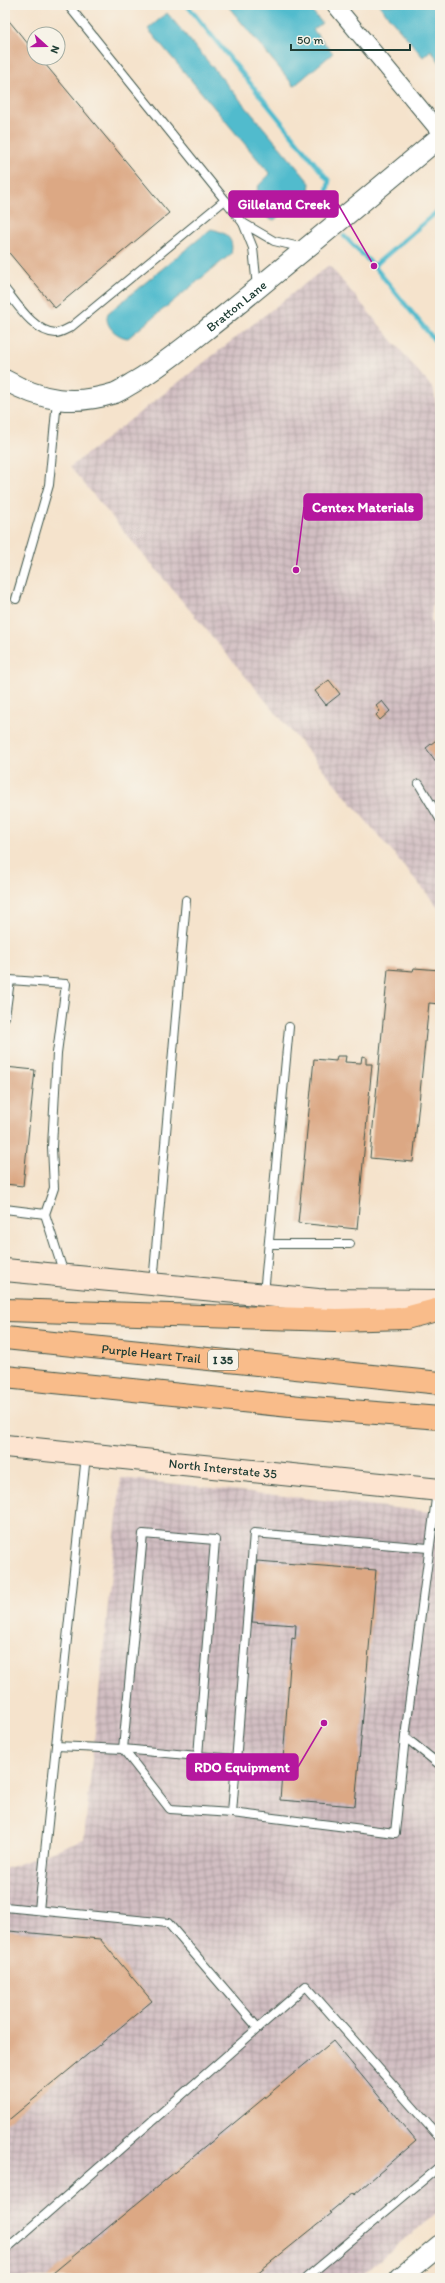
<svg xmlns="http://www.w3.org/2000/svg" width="445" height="2283" viewBox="0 0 445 2283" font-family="Itim,sans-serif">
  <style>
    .industrial { fill: url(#industrial-grid) }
    .water { fill: #51bbcd; stroke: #387c80 }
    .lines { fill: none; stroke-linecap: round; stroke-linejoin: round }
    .stream { stroke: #51bbcd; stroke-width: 4.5 }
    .building { fill: #dca884 }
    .service-casing { stroke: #3f564b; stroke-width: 10 }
    .minor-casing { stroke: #3f564b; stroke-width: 18 }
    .tertiary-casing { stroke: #3f564b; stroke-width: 22 }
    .secondary-casing { stroke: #3f564b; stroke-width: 24 }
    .motorway-casing { stroke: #3f564b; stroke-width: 24 }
    .service { stroke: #fff; stroke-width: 8 }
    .minor { stroke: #fff; stroke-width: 16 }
    .tertiary { stroke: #fff; stroke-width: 20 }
    .secondary { stroke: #fde4d0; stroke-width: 22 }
    .motorway { stroke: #f9bc8a; stroke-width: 22 }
    .labels { text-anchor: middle; stroke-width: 4; stroke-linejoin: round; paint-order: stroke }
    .shield { fill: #f7f3e8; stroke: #60746a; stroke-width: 1 }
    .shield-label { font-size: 12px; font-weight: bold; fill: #1f3d34 }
    .street-label { font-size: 13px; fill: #1f3d34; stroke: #f7f3e8 }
    .leader { fill: none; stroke: #b5179e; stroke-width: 1.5 }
    .callout-dot { fill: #b5179e; stroke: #f7f3e8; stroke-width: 1.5 }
    .callout { fill: #b5179e; stroke: #b5179e; stroke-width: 1.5 }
    .callout-label { font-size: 14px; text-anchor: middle; font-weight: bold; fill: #fff }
  </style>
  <defs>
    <pattern id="industrial-grid" width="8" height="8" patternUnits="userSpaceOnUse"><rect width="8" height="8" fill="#d2bec2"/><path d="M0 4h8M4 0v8" fill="none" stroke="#aa9c9e"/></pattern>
  </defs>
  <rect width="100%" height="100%" fill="#f7f3e8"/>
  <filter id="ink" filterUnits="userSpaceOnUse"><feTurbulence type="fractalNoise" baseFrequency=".025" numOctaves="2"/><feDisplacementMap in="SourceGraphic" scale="8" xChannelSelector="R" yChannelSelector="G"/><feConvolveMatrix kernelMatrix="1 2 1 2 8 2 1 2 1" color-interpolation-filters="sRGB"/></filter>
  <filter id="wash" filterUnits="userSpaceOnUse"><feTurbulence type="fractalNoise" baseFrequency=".012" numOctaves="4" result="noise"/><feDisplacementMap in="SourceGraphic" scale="16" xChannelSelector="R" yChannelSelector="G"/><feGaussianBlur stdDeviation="0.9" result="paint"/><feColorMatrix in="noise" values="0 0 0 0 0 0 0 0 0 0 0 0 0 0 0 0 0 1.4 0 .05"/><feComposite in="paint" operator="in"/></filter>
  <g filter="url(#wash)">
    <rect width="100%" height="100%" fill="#f5e3cc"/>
    <g class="industrial">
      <path d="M329,265L434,390L440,443V520L431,621L440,632V909L70,467Z"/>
      <path d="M121,1478L440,1513V2210L359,2278H5V1869L84,1839Z"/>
    </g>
    <g class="water">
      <path d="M227,5H307L322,23L313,30L333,53L294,86Z"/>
      <path d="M379,5H440V63L431,50L423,57Z"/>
      <path d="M167,13L310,183L309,191L274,220C263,218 258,209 254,199L259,185L270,174L148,29Z"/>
      <path d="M211,229C225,232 235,238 231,254L128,338C117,337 103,325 108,313Z"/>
    </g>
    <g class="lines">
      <g class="stream">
        <path d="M187,5L329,181L325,202L330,211"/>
        <path d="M440,209L374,266L440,347"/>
        <path d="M344,236L374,266"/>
      </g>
    </g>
    <g id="blocks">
      <g class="building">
        <path d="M5,16L34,51V58H40L169,213L55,308L5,248Z"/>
        <path d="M329,680L340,694L326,705L315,691Z"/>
        <path d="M382,701L390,711L380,720L376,715L380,711L376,706Z"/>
        <path d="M440,737V760L437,763L426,748Z"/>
        <path d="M414,968L440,970V1004L429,1003L413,1162L370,1158L388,969L413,971Z"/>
        <path d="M337,1056H346L345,1062L361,1063L362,1056L366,1057V1064H372L357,1229L298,1223L314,1059L336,1061Z"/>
        <path d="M5,1067L35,1070L23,1186L5,1184Z"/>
        <path d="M257,1561L376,1570L355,1806L280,1800L292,1638L295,1639L296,1625L252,1622Z"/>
        <path d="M9,1931L100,1939L152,2001L5,2123V1934Z"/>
        <path d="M333,2041L416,2141L362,2188L354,2195L353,2193L330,2212L332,2213L251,2278H47Z"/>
      </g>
    </g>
  </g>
  <g filter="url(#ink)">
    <use href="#blocks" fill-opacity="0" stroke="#3f564b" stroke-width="1"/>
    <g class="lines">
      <defs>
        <g id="service">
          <path d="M68,5L225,200"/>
          <path d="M257,287L253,248L243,223L274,241L304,248"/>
          <path d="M5,289C17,304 35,333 56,333C60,333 67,329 71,327L225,200L243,223"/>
          <path d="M16,599L49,485L57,400"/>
          <path d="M419,784L440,819"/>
          <path d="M5,1017L10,980L66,984L57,1053L52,1147L54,1188L45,1214L5,1209"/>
          <path d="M45,1214L64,1274"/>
          <path d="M269,1244H350"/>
          <path d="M153,1284L186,900"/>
          <path d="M264,1294L289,1027"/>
          <path d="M437,1491L405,1737L440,1765"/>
          <path d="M143,1534L215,1540L198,1756L123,1749Z"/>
          <path d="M56,1746L123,1749L170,1809L232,1813L254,1533L428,1548"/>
          <path d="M198,1756L236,1759"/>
          <path d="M232,1813L395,1833L405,1737"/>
          <path d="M5,1907L168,1923L258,2028"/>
          <path d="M39,1910L86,1455"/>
          <path d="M5,2250L306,1986L440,2138"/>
          <path d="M306,2278L440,2166"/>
        </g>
        <path id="minor" d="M335,5L440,132"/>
        <g id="tertiary">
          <path id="s1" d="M5,380C42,401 74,406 115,393C122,390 129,385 136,381C166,363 193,340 221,318C294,259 367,198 440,137"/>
          <path d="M400,2278L440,2245"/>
        </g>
        <g id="secondary">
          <path d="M5,1270L318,1300L440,1301"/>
          <path id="s2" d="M5,1446L440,1490"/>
        </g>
        <g id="motorway">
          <path d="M5,1310L336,1320L406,1318L440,1309"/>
          <path id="s3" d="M5,1338L440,1383"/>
          <path d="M5,1377L300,1407L440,1418"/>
        </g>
      </defs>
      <use href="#service" class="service-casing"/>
      <use href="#minor" class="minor-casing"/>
      <use href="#tertiary" class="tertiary-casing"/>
      <use href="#secondary" class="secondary-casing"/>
      <use href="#motorway" class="motorway-casing"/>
      <use href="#service" class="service"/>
      <use href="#minor" class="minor"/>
      <use href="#tertiary" class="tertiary"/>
      <use href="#secondary" class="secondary"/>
      <use href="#motorway" class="motorway"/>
    </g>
  </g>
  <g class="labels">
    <rect class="shield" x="208" y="1350" width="30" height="20" rx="3"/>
    <g class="shield-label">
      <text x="223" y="1364">I 35</text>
    </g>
    <g class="street-label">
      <text dy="5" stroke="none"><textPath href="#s1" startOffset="264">Bratton Lane</textPath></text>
      <text dy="5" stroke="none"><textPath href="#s3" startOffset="147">Purple Heart Trail</textPath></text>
      <text dy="5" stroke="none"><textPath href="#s2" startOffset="219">North Interstate 35</textPath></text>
    </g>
  </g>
  <path class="leader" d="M374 266L338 204M296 570L304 507M324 1723L298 1767"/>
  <g class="callout-dot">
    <circle cx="374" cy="266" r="4"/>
    <circle cx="296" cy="570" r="4"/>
    <circle cx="324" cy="1723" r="4"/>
  </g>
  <g class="callout">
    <rect x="229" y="191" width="109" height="26" rx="4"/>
    <rect x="304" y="494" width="118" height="26" rx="4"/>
    <rect x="187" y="1754" width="111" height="26" rx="4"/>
  </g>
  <g class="callout-label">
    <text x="284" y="209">Gilleland Creek</text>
    <text x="363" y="512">Centex Materials</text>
    <text x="242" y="1772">RDO Equipment</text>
  </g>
  <rect width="445" height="2283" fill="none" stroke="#f7f3e8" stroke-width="20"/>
  <g transform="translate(46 46) rotate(111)"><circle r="19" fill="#f7f3e8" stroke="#a1aaa0"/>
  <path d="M0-3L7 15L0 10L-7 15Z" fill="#b5179e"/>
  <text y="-6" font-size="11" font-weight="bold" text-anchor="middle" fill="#1f3d34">N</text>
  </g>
  <path d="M291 44v6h119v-6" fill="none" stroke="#1f3d34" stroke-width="2"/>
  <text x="297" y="44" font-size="12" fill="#1f3d34" stroke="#f7f3e8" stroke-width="3" paint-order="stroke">50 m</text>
</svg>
